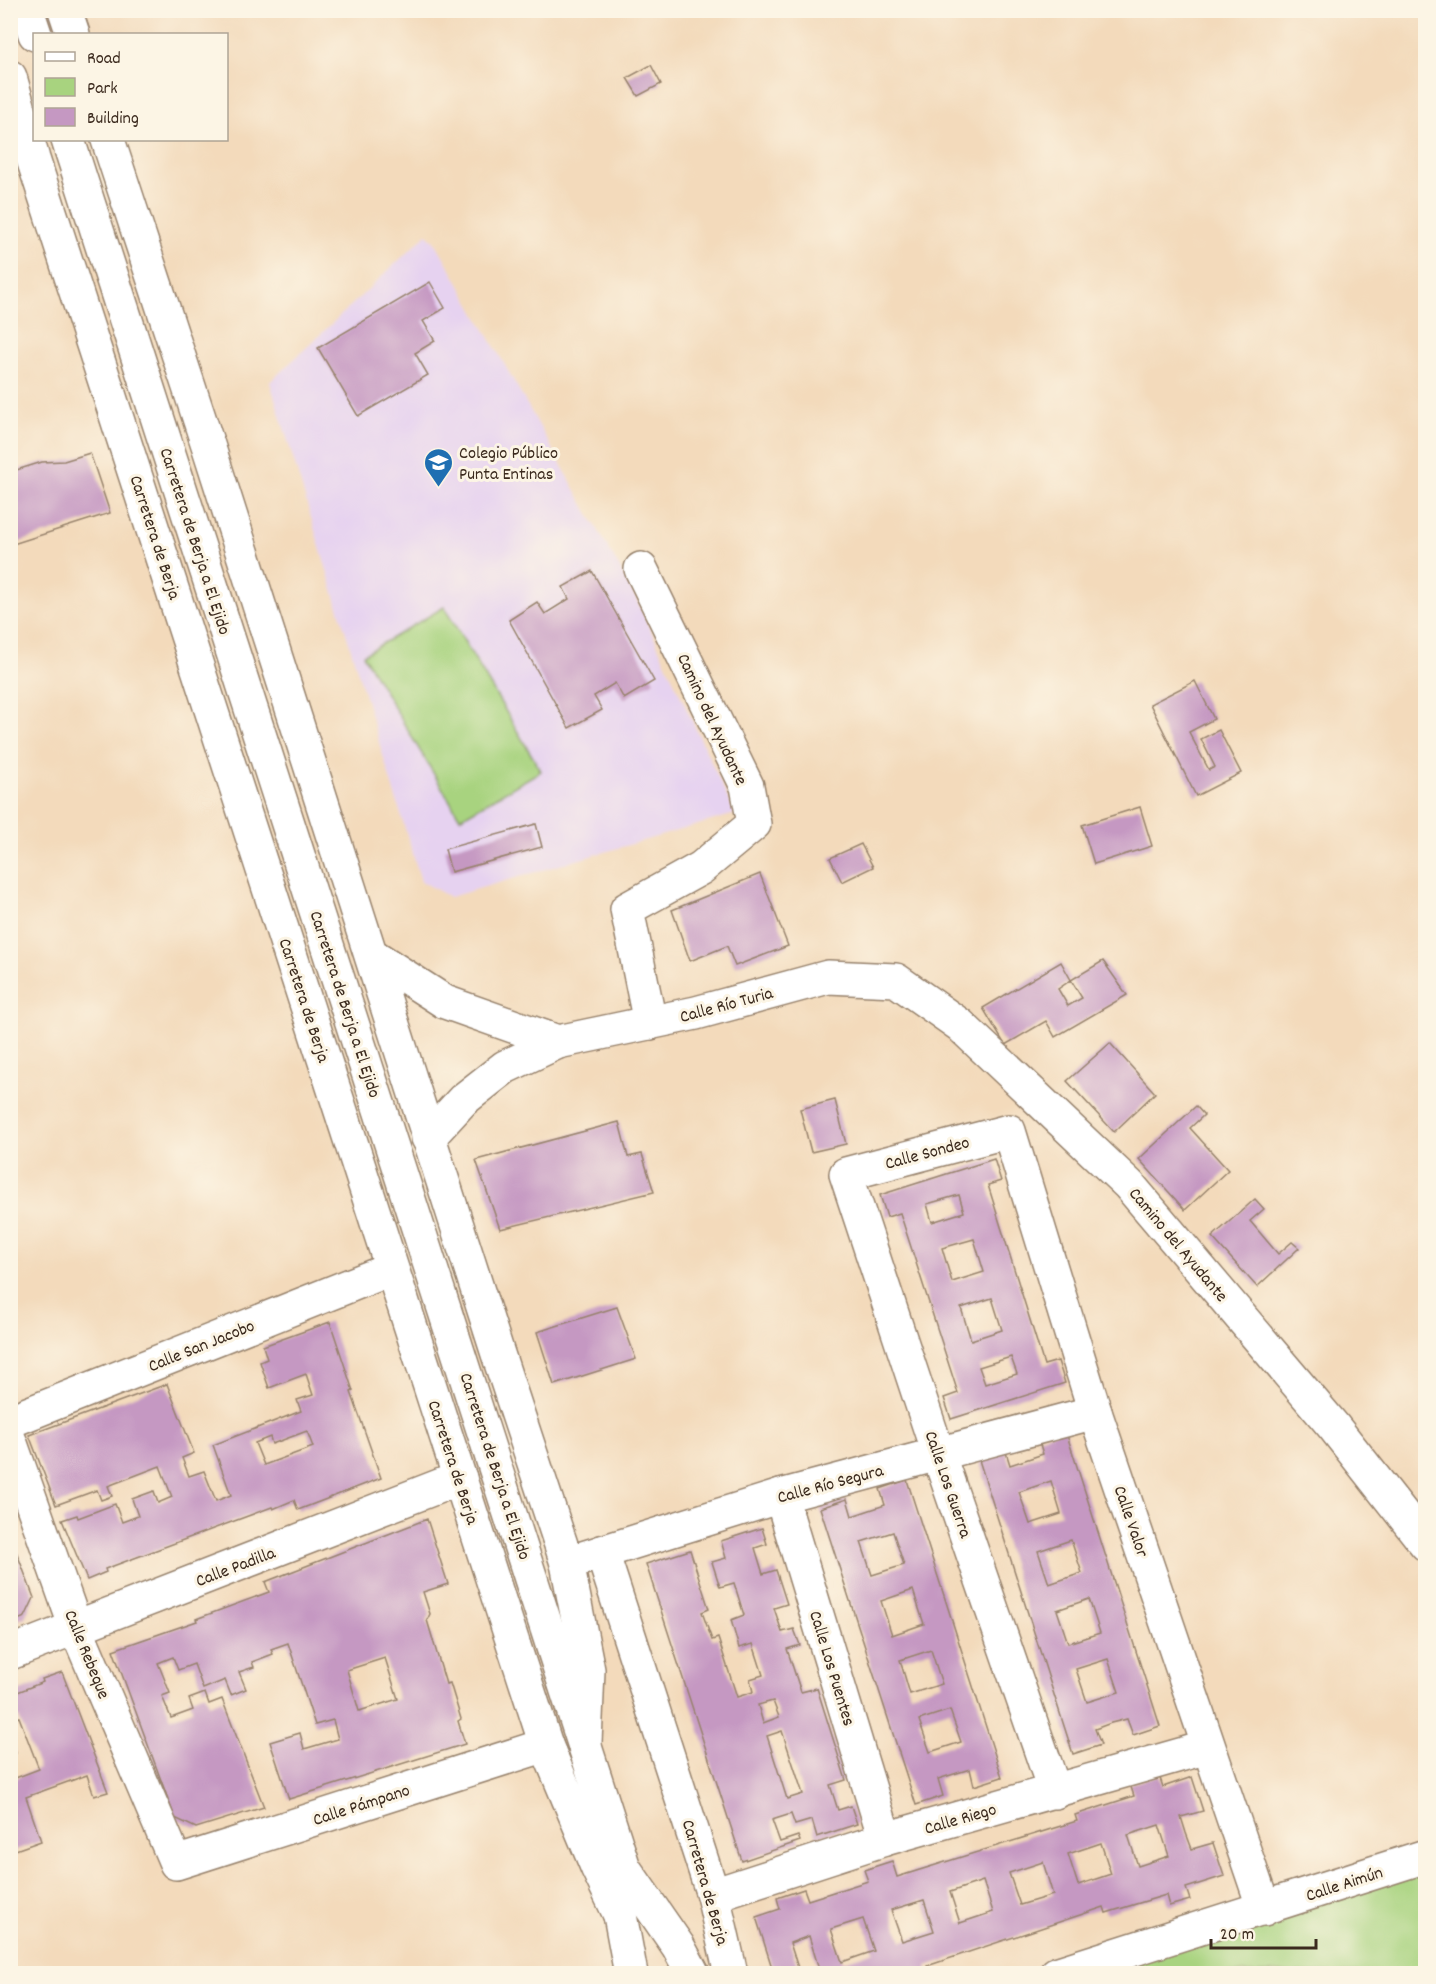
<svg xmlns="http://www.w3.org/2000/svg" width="1436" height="1984" viewBox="0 0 1436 1984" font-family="Dekko,sans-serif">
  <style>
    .built { fill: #e6d2f0 }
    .green { fill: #a8d37f; stroke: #727e4e; stroke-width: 1.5 }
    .building { fill: #c598c2; fill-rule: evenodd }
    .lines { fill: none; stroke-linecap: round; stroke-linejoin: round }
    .minor-casing { stroke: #97826c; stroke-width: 36 }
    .major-casing { stroke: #97826c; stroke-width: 36 }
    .minor { stroke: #fff; stroke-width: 33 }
    .major { stroke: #fff; stroke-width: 33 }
    .labels { text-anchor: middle; stroke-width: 6; stroke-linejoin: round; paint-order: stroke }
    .poi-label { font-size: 18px; fill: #3b2a1e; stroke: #fcf5e5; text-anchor: start }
    .street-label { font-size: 18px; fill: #3b2a1e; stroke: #fcf5e5 }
  </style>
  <rect width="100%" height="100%" fill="#fcf5e5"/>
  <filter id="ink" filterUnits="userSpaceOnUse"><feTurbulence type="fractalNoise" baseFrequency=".0167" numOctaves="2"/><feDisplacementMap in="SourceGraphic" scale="12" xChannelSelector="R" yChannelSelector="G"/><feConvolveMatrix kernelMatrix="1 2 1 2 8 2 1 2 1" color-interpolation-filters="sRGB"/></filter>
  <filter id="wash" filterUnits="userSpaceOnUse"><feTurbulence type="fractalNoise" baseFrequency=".008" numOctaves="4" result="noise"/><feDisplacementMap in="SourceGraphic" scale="24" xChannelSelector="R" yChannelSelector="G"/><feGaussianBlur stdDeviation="1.35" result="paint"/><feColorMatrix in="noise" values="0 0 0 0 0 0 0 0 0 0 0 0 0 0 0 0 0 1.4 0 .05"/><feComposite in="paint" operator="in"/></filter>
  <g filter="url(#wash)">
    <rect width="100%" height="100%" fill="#f3dabb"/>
    <path class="built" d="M427,234L437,245L633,592L735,814L450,897L421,881L270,382Z"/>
    <g class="green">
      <path d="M444,607L541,771L460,818L363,655Z"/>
      <path d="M1425,1856V1973L1056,1974Z"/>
    </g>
    <g id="blocks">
      <g class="building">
        <path d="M651,65L661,84L638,96L627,78Z"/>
        <path d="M430,282L445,308L423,321L435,341L415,353L428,375L358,416L318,348Z"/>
        <path d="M90,453L110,513L10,545V472L42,462L64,461Z"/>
        <path d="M592,571L654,681L624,699L615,683L594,696L602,710L569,728L509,620L537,602L545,614L569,599L563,587Z"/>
        <path d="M1195,681L1214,719L1189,732L1209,770L1215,767L1201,739L1219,730L1241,773L1196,796L1150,704Z"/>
        <path d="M1140,807L1152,846L1094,864L1082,825Z"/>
        <path d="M536,824L542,847L451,872L445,849Z"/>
        <path d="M861,844L873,867L842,882L830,858Z"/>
        <path d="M760,874L788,946L735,966L727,946L690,961L672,910Z"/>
        <path d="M1103,961L1127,995L1055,1037L1046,1021L1005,1045L983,1008L1061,962L1071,980L1058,989L1068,1006L1082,998L1071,980Z"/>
        <path d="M1110,1043L1155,1093L1114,1132L1067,1081Z"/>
        <path d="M835,1100L846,1144L811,1152L800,1109Z"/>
        <path d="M1196,1106L1204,1115L1190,1128L1228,1170L1185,1210L1139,1159Z"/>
        <path d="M619,1122L628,1157L642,1154L654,1192L500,1229L476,1160Z"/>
        <path d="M994,1159L1001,1181L988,1185L1044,1365L1058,1361L1065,1383L951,1419L944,1398L958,1393L900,1213L887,1217L880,1195ZM959,1195L964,1212L932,1222L927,1204ZM974,1239L984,1272L952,1282L942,1248ZM992,1298L1002,1330L971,1340L961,1308ZM1011,1357L1017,1374L985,1384L979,1367Z"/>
        <path d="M1255,1199L1264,1209L1250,1221L1278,1254L1292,1242L1299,1248L1257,1287L1212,1237Z"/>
        <path d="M617,1307L636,1359L554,1385L537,1332Z"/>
        <path d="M330,1322L353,1391L351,1392L381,1478L298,1510L294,1500L273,1509L272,1507L105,1569L106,1572L87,1580L62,1520L77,1515L78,1518L115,1504L122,1522L138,1516L132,1499L154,1491L158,1503L172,1497L160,1466L108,1486L112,1496L101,1500L97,1490L56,1505L29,1435L167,1384L194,1453L182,1458L189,1476L204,1471L216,1501L231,1495L213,1445L301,1411L297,1400L313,1395L306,1374L269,1388L260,1362L267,1359L263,1346ZM307,1431L313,1447L264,1465L255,1443L270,1437L272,1444Z"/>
        <path d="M1065,1429L1160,1726L1133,1735L1127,1719L1111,1723L1095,1729L1101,1745L1073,1754L978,1457L1005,1449L1010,1465L1043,1454L1038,1438ZM1051,1481L1061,1514L1030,1524L1019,1492ZM1071,1540L1082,1573L1049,1584L1038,1551ZM1089,1599L1100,1633L1068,1643L1057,1610ZM1108,1659L1119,1692L1087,1702L1076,1669Z"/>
        <path d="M907,1480L1002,1777L974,1786L970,1769L938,1779L943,1796L916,1805L820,1508L847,1499L852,1516L885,1505L880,1489ZM893,1532L904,1565L872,1575L861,1542ZM913,1590L924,1624L892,1635L881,1601ZM931,1650L942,1684L910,1694L900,1660ZM950,1710L961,1742L930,1752L919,1720Z"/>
        <path d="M427,1519L448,1584L423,1592L430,1614L427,1620L446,1684L450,1683L461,1719L458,1721L465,1744L289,1799L270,1742L300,1733L304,1749L338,1739L333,1720L315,1725L288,1643L271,1649L273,1654L252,1662L254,1667L239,1672L246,1689L231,1695L225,1680L203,1689L194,1664L178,1670L173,1657L158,1663L170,1693L162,1696L171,1718L193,1710L189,1699L205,1693L209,1704L222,1699L264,1807L196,1828L175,1818L113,1650L197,1621L196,1619L269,1592L265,1582ZM385,1658L398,1699L359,1711L347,1670Z"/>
        <path d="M762,1528L767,1544L755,1548L763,1574L776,1570L787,1604L774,1608L782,1632L794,1629L800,1645L787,1649L801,1692L817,1688L846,1780L830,1785L838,1810L851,1806L857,1824L817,1837L812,1820L795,1825L791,1814L772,1820L780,1842L798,1836L800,1841L742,1861L646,1564L690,1550L709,1609L702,1612L712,1640L718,1638L737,1697L753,1692L750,1679L763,1675L753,1644L739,1648L731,1620L744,1615L734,1583L720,1587L712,1562L726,1558L721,1541ZM773,1701L779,1717L763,1723L758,1705ZM782,1731L803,1794L787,1799L767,1736Z"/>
        <path d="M10,1535L34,1598L25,1617L10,1623Z"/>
        <path d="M62,1672L108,1792L94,1796L87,1775L26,1797L41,1841L10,1852V1780L39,1769L19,1717L10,1720V1695L43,1682L42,1679Z"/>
        <path d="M10,1738L16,1753L10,1755Z"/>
        <path d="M1159,1775L1163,1787L1192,1777L1203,1811L1181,1817L1186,1833L1192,1849L1213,1843L1224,1876L1186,1888L1190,1900L1169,1906L1166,1895L1106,1913L1104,1907L927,1966L928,1971L921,1974H808L819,1969L809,1936L790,1943L800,1974H774L756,1917L780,1909L777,1898L804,1889L808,1900L868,1881L864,1870L892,1861L897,1877L1077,1821L1075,1815L1134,1796L1130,1784ZM1159,1825L1169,1856L1138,1866L1128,1835ZM1101,1843L1111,1874L1078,1885L1068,1854ZM1043,1862L1053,1895L1020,1905L1009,1873ZM983,1881L993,1912L960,1923L950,1892ZM924,1900L934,1931L902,1941L891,1910ZM863,1919L874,1951L842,1962L831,1929Z"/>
      </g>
    </g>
  </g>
  <g filter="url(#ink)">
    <use href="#blocks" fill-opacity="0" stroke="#97826c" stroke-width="1.5"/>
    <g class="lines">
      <defs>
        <g id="minor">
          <path d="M65,10L73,34"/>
          <path d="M10,77L33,159L546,1745L597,1867L620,1915"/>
          <path d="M108,140L208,445L498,1354L567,1563L588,1670L585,1743"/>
          <path d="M641,569L747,786L754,824L701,868L627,909L650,1023"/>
          <path d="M372,955L445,1002L558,1042"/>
          <path d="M428,1138L463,1100L505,1067L558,1042L696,1013L828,977L896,980L960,1025L1129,1185L1334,1427L1426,1544"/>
          <path d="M10,1421L391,1269"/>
          <path d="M10,1441L76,1628L176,1863L546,1745"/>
          <path d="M781,1496L885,1839"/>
          <path d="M602,1552L713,1895L731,1974"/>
          <path d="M567,1563L781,1496L1095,1412"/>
          <path d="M10,1653L460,1478"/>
          <path d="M1055,1792L938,1453L846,1174L1009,1131L1095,1412L1264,1909"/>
          <path d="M713,1895L885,1839L1208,1747"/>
          <path d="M1056,1974L1426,1856"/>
        </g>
        <g id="major">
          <path d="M27,10L35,34"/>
          <path d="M68,140L624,1868L678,1946L693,1974"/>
          <path d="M624,1868L620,1915L631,1974"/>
        </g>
      </defs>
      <use href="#minor" class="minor-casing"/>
      <use href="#major" class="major-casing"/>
      <use href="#minor" class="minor"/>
      <use href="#major" class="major"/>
    </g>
  </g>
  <defs>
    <symbol id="school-pin" viewBox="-11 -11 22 30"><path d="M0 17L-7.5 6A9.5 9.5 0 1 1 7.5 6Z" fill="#1f6fb2" stroke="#fcf5e5"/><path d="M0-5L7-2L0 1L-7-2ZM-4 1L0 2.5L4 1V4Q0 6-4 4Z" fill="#fff"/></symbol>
  </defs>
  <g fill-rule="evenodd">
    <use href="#school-pin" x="422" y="446" width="33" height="45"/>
  </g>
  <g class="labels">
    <g class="poi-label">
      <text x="459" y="458">Colegio Público<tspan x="459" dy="21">Punta Entinas</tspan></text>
    </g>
    <g class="street-label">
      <text transform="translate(156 537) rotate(72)" y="6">Carretera de Berja</text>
      <text transform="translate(196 541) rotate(72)" y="6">Carretera de Berja a El Ejido</text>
      <text transform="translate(713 719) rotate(65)" y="6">Camino del Ayudante</text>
      <text transform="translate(305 1000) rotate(72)" y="6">Carretera de Berja</text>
      <text transform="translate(346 1004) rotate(72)" y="6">Carretera de Berja a El Ejido</text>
      <text transform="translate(726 1004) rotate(-15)" y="6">Calle Río Turia</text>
      <text transform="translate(927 1152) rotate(-15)" y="6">Calle Sondeo</text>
      <text transform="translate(1179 1244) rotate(50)" y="6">Camino del Ayudante</text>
      <text transform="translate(201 1345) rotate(-22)" y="6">Calle San Jacobo</text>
      <text transform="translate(454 1462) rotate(72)" y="6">Carretera de Berja</text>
      <text transform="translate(496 1466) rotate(72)" y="6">Carretera de Berja a El Ejido</text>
      <text transform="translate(830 1483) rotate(-15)" y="6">Calle Río Segura</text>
      <text transform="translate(949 1484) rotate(71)" y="6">Calle Los Guerra</text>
      <text transform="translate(1132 1521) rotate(71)" y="6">Calle Valor</text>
      <text transform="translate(235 1566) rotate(-21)" y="6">Calle Padilla</text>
      <text transform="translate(88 1654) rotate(68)" y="6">Calle Rebeque</text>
      <text transform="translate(833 1668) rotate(73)" y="6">Calle Los Puentes</text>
      <text transform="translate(361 1804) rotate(-18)" y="6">Calle Pámpano</text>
      <text transform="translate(960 1818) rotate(-16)" y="6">Calle Riego</text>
      <text transform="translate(706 1882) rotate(74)" y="6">Carretera de Berja</text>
      <text transform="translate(1344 1883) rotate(-18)" y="6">Calle Aimún</text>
    </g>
  </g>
  <rect width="1436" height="1984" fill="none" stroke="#fcf5e5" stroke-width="36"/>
  <rect x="33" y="33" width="195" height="108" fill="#fcf5e5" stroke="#afa495" stroke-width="1.5"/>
  <rect x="45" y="52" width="30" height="9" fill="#ffffff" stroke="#afa495" stroke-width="1.5"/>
  <text x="87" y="63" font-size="18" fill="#3b2a1e">Road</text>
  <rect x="45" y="78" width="30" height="18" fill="#a8d37f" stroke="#afa495" stroke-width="1.5"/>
  <text x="87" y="93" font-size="18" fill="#3b2a1e">Park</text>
  <rect x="45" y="108" width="30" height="18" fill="#c598c2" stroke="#afa495" stroke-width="1.5"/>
  <text x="87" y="123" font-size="18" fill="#3b2a1e">Building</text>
  <path d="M1211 1939v9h105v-9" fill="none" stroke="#3b2a1e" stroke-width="3"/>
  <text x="1220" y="1939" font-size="18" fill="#3b2a1e" stroke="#fcf5e5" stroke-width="4.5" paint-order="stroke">20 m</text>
</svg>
